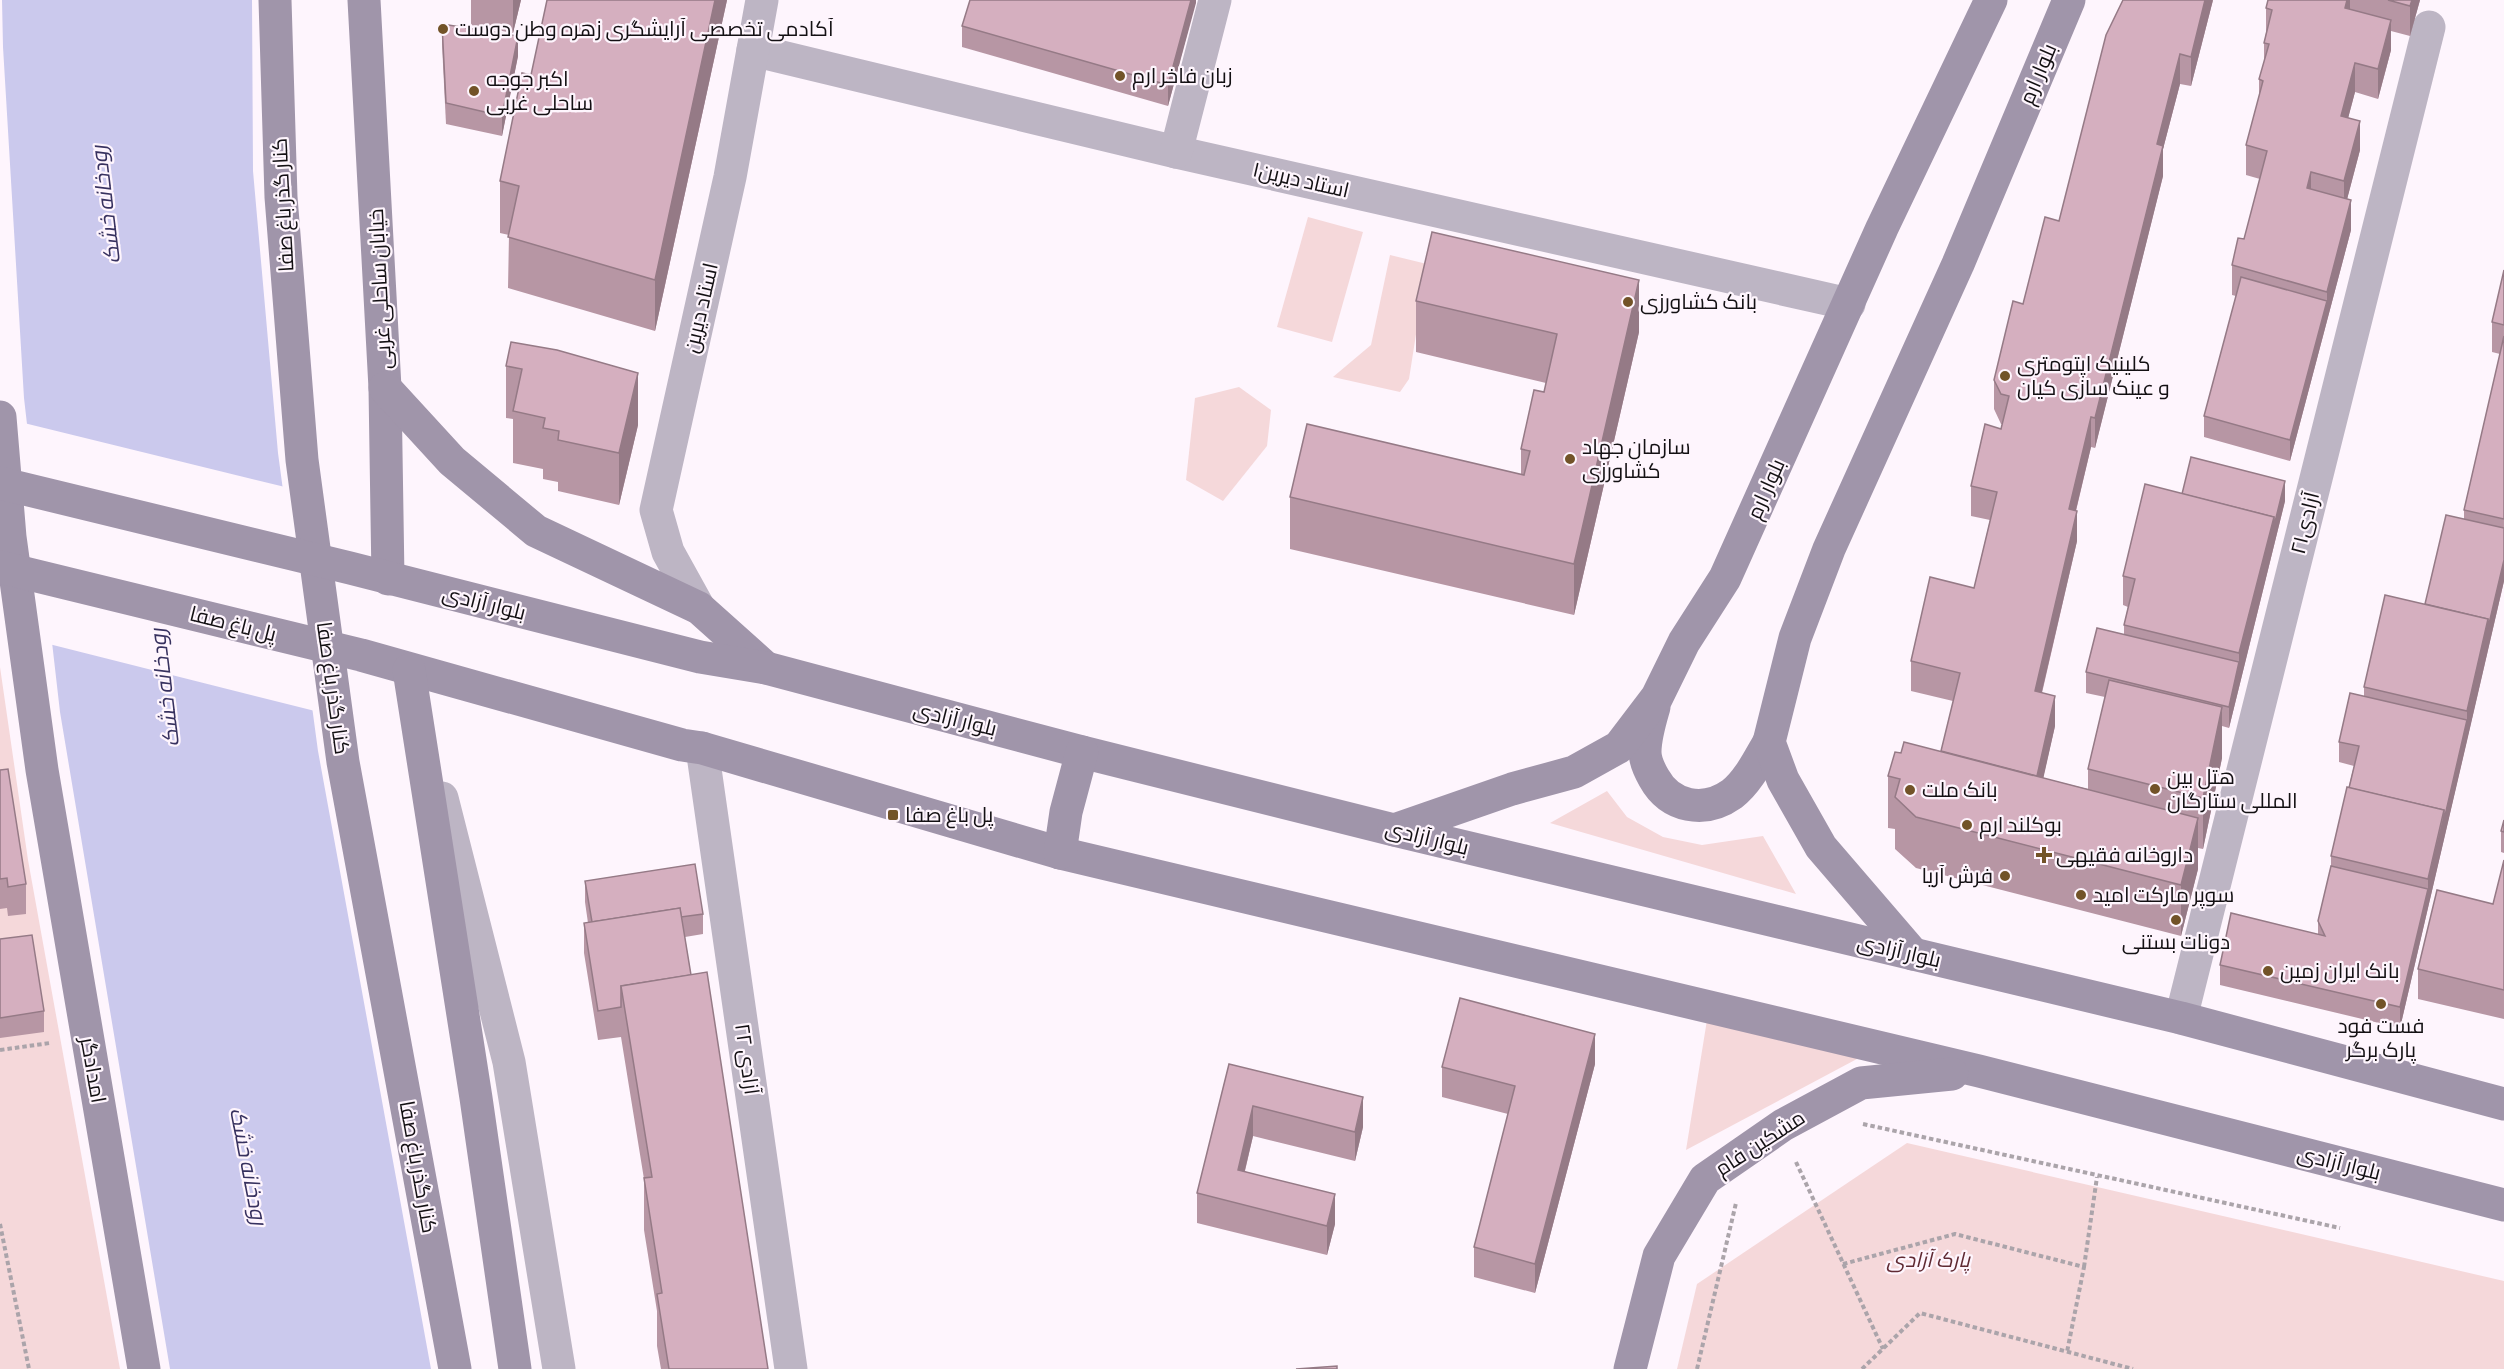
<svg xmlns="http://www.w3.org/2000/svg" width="2504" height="1369" viewBox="0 0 2504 1369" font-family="'Crimson Pro',Cairo,serif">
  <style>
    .green { fill: #f5d8da }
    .water { fill: #cbc9ed }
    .pier { fill: #fef5fd }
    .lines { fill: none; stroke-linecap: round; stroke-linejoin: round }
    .path { stroke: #aba4aa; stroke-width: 4; stroke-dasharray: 4.5 3; stroke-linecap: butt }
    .minor { stroke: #bdb5c4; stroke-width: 33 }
    .secondary { stroke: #a095aa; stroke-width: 33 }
    .wall { fill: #b796a4 }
    .shaded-wall { fill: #957a86 }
    .building { fill: #d5afbf; stroke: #957a86; stroke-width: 1.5 }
    .poi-dot { fill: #725328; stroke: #fef5fd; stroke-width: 2 }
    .labels { text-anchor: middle; stroke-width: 4.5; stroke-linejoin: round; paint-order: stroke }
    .poi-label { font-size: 21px; fill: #131013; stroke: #fef5fd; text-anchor: start }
    .street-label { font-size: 21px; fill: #131013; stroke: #fef5fd }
    .park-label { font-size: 21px; font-style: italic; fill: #602a33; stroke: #fef5fd }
    .water-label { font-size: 22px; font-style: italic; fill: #37315f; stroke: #fef5fd }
  </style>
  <rect width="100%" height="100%" fill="#fef5fd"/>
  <g class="green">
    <path d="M1308,217L1363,232L1332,342L1277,327Z"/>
    <path d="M1390,255L1427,264L1409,379L1400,392L1333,377L1371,345Z"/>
    <path d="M1239,387L1271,410L1267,446L1223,501L1186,480L1195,398Z"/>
    <path d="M0,667L28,860L120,1369H0Z"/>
    <path d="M1607,791L1627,817L1663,837L1702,845L1763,836L1796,894L1550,823Z"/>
    <path d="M1707,1020L1870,1052L1686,1150Z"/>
    <path d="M1907,1143L2504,1281V1369H1677L1697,1284Z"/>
  </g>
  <path class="water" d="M2,0H252L253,171L278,453L318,751L431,1369H170L60,712L24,398L3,47Z"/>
  <path class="pier" d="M24,423L285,487L315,711L49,644Z"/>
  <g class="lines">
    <g class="path">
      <path d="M0,1050L50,1043"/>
      <path d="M1863,1124L2340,1228"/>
      <path d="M1796,1162L1883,1349"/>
      <path d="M0,1224L29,1369"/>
      <path d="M1843,1264L1955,1234L2084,1267L2067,1352"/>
      <path d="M2084,1267L2097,1177"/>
      <path d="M1697,1369L1736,1203"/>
      <path d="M1862,1369L1920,1313L2133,1369"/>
    </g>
    <g class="minor">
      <path d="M753,50L1176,152L1849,304"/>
      <path d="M1176,152L1215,0"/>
      <path d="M699,608L668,552L656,510L730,177L762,0"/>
      <path d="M702,748L791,1369"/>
      <path d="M442,798L509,1062L559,1369"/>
      <path d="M2181,1018L2429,27"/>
    </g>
    <g class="secondary">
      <path d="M275,0L281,197L302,460L343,762L455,1369"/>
      <path d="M364,0L385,388L388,579"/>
      <path d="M385,388L452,461L536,531L699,608L766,668"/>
      <path d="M0,417L10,537L42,770L144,1369"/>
      <path d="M0,483L350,568L700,657L766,668L1082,752L1394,830L2181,1018L2504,1104"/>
      <path d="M0,567L361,655L682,745L702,748L1060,853L1979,1071L2504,1205"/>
      <path d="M409,670L476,1098L515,1369"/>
      <path d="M1654,707C1650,721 1645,737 1645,752C1645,760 1650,771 1654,778C1670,807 1704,814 1732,794C1748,782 1759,759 1769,742"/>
      <path d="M1394,830L1512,789L1574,772L1619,747L1657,697L1684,642L1725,578L1882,228L1991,0"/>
      <path d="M1060,853L1066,812L1082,752"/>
      <path d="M1913,954L1821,847L1783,780L1769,742L1795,638L1829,549L1958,264L2069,0"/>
      <path d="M1630,1369L1659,1256L1705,1179L1783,1125L1861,1083L1952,1074"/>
    </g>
  </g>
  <g class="wall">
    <path d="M471,0H521L513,33L471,25Z"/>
    <path d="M727,0L655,331L508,288L509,235L500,233V181L531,75Z"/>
    <path d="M1196,0L1168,106L962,47V26Z"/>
    <path d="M2213,0L2191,86L2180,84L2163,149V176L2095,448L2091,447L2076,511L2077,541L2042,693L2055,726L2043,778L2088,789V769L2105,697L2086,693V672L2124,634V625L2128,607L2123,605V576L2182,494L2285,501L2229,728L2222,726V758L2203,849L2198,848V869L2181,936L1916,868L1895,849V829L1888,828V776L1901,753L1941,751L1953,701L1911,691V661L1974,588L1990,520L1971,516V486L2001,429L2002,424H2001L1994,409V380L2023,304L2059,221Z"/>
    <path d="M2268,0H2420L2410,36L2391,31V50L2378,99L2355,92L2348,118L2360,150L2347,199L2351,230L2290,461L2204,437V416L2236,296L2232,295V265L2244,239L2260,179L2246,175V145L2259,96V79L2264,64V43L2266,33V8Z"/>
    <path d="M442,24L518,56L502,136L446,124L442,44Z"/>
    <path d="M2504,270V581L2400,1028L2220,985V965L2318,934V921L2331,866V856L2354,766L2339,762V742L2364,696V687L2425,604L2464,519V510L2500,354L2492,352V322Z"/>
    <path d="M1416,301L1639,332L1574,615L1290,549V497L1521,474V449L1544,392L1546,383L1416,352Z"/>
    <path d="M511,342L638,425L619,505L558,491V482L543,479V469L513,463V419L506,418V366Z"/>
    <path d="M0,770L26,884V914L8,916L7,908L0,909Z"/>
    <path d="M2504,820V853L2501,852V831Z"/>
    <path d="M2504,860V1019L2418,999V969L2493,904Z"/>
    <path d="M585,881L703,914V934L685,937L691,975L768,1369H661L657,1346V1311L644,1230V1179L621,1037L598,1040L584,953V923H588L585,902Z"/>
    <path d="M0,939L44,1011V1032L0,1038Z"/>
    <path d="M1229,1064L1363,1127L1355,1161L1253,1136L1245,1171L1335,1224L1327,1255L1197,1223V1193Z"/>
    <path d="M1595,1064L1535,1293L1474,1277V1247L1508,1114L1442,1097V1067Z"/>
  </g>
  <g class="shaded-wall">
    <path d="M513,0H521L513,33Z"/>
    <path d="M715,0H727L655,331V280Z"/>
    <path d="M1191,0H1196V3L1168,106V85Z"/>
    <path d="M2205,0H2213L2191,86V57Z"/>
    <path d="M2347,0H2350V19L2345,8Z"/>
    <path d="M2412,0H2420L2410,36V6Z"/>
    <path d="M2391,20V50L2378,99V69Z"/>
    <path d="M518,36V56L502,136V116Z"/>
    <path d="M2180,54V84L2163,149V176L2095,448V418L2157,144Z"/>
    <path d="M2355,63V92L2341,145V116Z"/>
    <path d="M2360,121V150L2344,211V181Z"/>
    <path d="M2311,172V202L2307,188Z"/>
    <path d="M2351,200V230L2290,461V440L2327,301V292Z"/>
    <path d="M1639,280V332L1574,615V564Z"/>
    <path d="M638,373V425L619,505V453Z"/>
    <path d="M2091,417V447L2069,539V509Z"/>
    <path d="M2285,481V501L2229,728V707L2239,662V653L2274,517Z"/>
    <path d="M2077,511V541L2035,721V691Z"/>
    <path d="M2504,560V581L2467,741V711L2488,619Z"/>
    <path d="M2055,696V726L2036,811V781Z"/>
    <path d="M2222,707V758L2203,849V798Z"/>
    <path d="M2467,720V741L2400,1028V1007L2428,889V879Z"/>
    <path d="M2198,818V869L2181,936V885Z"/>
    <path d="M1595,1034V1064L1535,1293V1264Z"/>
    <path d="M1363,1097V1127L1355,1161V1132Z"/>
    <path d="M1253,1106V1136L1238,1199V1170Z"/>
    <path d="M1335,1194V1224L1327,1255V1226Z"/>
  </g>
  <g class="building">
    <path d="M547,0H715L655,280L508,237L519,186L500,181L522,73L531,75Z"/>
    <path d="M970,0H1191L1168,85L962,26Z"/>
    <path d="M2123,0H2205L2191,57L2180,54L2157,144L2163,146L2095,418L2091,417L2069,509L2077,511L2035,691L2055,696L2037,776L1941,751L1960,673L1911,661L1930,577L1974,588L1997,492L1971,486L1985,424L2001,429L2009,396L2001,394L1994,380L2013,301L2023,304L2045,217L2059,221L2106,35Z"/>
    <path d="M2268,0H2347L2345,8L2391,20L2378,69L2355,63L2341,116L2360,121L2344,181L2311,172L2307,188L2351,200L2327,292L2232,265L2238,238L2244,239L2267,151L2246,145L2263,81L2259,79L2269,44L2264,43L2272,10L2266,8Z"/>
    <path d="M2388,0H2412L2410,6Z"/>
    <path d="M442,24L518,36L502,116L446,103Z"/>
    <path d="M1432,232L1639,280L1574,564L1290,497L1307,424L1524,475L1530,451L1521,449L1534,390L1544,392L1557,334L1416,301Z"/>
    <path d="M2504,270V325L2492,322Z"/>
    <path d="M2241,277L2327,301L2290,440L2204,416Z"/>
    <path d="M2504,336V519L2464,510Z"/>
    <path d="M511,342L557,350L638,373L619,453L558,440L559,431L543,428L545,418L513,411L522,369L506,366Z"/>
    <path d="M2191,457L2285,481L2274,526V517L2182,494Z"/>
    <path d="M2145,484L2274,517L2239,653L2124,625L2135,579L2123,576Z"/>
    <path d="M2446,515L2504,528V560L2488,628V619L2425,604Z"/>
    <path d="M2385,595L2488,619L2467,711L2364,687Z"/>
    <path d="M2097,628L2239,662L2229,707L2086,672Z"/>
    <path d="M2109,680L2222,707L2203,798L2088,769Z"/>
    <path d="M2350,693L2467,720L2444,820V810L2349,788L2359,746L2339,742Z"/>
    <path d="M1904,742L2198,818L2181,885L1916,817L1895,797L1900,779L1888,776L1895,752L1901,753Z"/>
    <path d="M8,769L26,884L8,887L7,878L0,879V770Z"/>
    <path d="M2347,787L2444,810L2428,879L2331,856Z"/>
    <path d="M2504,820V832L2501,831Z"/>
    <path d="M2504,860V990L2418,969L2437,890L2493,904Z"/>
    <path d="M695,864L703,914L681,917L680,908L592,922L585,881Z"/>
    <path d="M2331,866L2428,889L2400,1007L2220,965L2231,913L2325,936L2318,921Z"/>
    <path d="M680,908L691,975L621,986V1007L598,1011L584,923Z"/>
    <path d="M32,935L44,1011L0,1018V939Z"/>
    <path d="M707,972L768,1369H669L657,1294L662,1293L644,1178L652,1177L621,986Z"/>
    <path d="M1460,998L1595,1034L1535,1264L1474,1247L1515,1086L1442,1067Z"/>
    <path d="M1229,1064L1363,1097L1355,1132L1253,1106L1238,1170L1335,1194L1327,1226L1197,1193Z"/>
    <path d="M1337,1366V1369H1296Z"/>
  </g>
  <g class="poi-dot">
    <circle cx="443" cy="29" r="6"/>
    <circle cx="1120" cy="76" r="6"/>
    <circle cx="474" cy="91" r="6"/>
    <circle cx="1628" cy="302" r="6"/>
    <circle cx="2005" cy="376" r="6"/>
    <circle cx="1570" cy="459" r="6"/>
    <circle cx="2155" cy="789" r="6"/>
    <circle cx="1910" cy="790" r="6"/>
    <rect x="887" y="809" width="12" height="12" rx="3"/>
    <circle cx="1967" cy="825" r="6"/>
    <path d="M2041 846h6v6h6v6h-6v6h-6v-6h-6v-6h6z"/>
    <circle cx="2005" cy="876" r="6"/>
    <circle cx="2081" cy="895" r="6"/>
    <circle cx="2176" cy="920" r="6"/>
    <circle cx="2268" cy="971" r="6"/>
    <circle cx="2381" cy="1004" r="6"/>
  </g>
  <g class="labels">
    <g class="poi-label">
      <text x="455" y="36">آکادمی تخصصی آرایشگری زهره وطن دوست</text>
      <text x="1132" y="83">زبان فاخر ارم</text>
      <text x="486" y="86">اکبر جوجه<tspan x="486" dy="24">ساحلی غربی</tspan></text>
      <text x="1640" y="309">بانک کشاورزی</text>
      <text x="2017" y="371">کلینیک اپتومتری<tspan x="2017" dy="24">و عینک سازی کیان</tspan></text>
      <text x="1582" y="454">سازمان جهاد<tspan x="1582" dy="24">کشاورزی</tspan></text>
      <text x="2167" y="784">هتل بین<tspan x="2167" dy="24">المللی ستارگان</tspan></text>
      <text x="1922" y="797">بانک ملت</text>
      <text x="905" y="822">پل باغ صفا</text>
      <text x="1979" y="832">بوکلند ارم</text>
      <text x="2056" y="862">داروخانه فقیهی</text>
      <text x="1993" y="883" text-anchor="end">فرش آریا</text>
      <text x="2093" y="902">سوپر مارکت امید</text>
      <text x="2176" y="949" text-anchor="middle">دونات بستنی</text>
      <text x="2280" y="978">بانک ایران زمین</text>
      <text x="2381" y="1033" text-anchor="middle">فست فود<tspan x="2381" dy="24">پارک برگر</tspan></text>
    </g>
    <g class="street-label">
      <text transform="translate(2038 74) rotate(-67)" y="7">بلوار ارم</text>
      <text transform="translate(1301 180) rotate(13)" y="7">استاد دیرین۱</text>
      <text transform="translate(283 205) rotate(-93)" y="7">کنار گذر باغ صفا</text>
      <text transform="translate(380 289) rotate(-93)" y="7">خیابان ساحلی غربی</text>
      <text transform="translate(701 308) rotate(-77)" y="7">استاد دیرین</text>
      <text transform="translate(1766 489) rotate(-66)" y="7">بلوار ارم</text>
      <text transform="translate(2305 523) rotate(-76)" y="7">آزادی۲۱</text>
      <text transform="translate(484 603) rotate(14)" y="7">بلوار آزادی</text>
      <text transform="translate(233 624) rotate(14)" y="7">پل باغ صفا</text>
      <text transform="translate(333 688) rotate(82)" y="7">کنار گذر باغ صفا</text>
      <text transform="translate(955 719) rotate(14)" y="7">بلوار آزادی</text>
      <text transform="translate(1427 838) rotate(14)" y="7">بلوار آزادی</text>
      <text transform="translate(1899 951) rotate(13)" y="7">بلوار آزادی</text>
      <text transform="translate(747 1059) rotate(82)" y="7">آزادی ۲۲</text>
      <text transform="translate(93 1070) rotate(80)" y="7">امدادگر</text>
      <text transform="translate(1760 1143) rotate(-33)" y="7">مشکین فام</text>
      <text transform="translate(2339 1163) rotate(14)" y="7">بلوار آزادی</text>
      <text transform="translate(418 1167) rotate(80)" y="7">کنار گذر باغ صفا</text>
    </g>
    <g class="park-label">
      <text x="1928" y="1267">پارک آزادی</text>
    </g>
    <g class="water-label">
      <text transform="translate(105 205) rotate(-97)" y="8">رودخانه خشک</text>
      <text transform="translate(164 688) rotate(-97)" y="8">رودخانه خشک</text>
      <text transform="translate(249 1166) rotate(79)" y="8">رودخانه خشک</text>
    </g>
  </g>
</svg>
